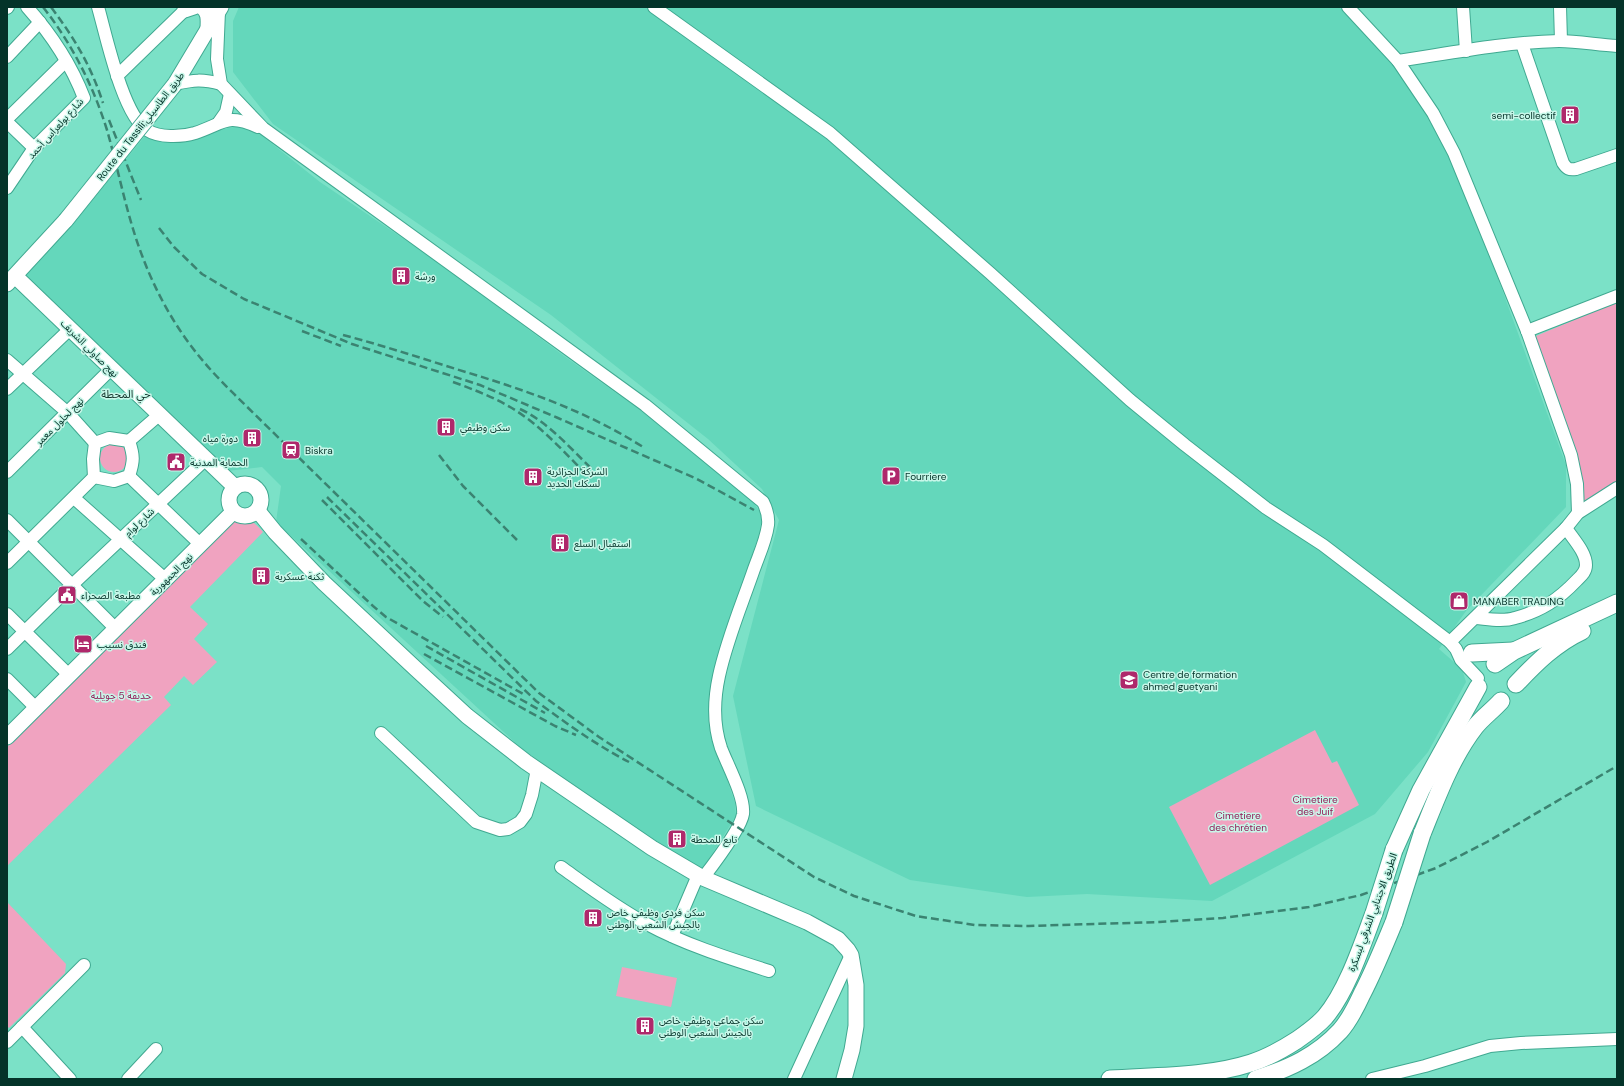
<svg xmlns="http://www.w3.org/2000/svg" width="1624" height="1086" viewBox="0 0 1624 1086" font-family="'DM Sans','Noto Sans Arabic',sans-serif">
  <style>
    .built { fill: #64d7bb }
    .green { fill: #f0a3c0 }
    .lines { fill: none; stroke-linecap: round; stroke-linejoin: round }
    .minor-casing { stroke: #40a991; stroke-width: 14 }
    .major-casing { stroke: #40a991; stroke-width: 17 }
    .highway-casing { stroke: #40a991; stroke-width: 19 }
    .minor { stroke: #fff; stroke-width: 12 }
    .major { stroke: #fff; stroke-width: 15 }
    .highway { stroke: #fff; stroke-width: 17 }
    .rail { stroke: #3b8371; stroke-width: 2.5; stroke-dasharray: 8 4; stroke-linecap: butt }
    .major-bridge-casing { stroke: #40a991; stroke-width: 17; stroke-linecap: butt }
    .highway-bridge-casing { stroke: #40a991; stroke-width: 19; stroke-linecap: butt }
    .major-bridge { stroke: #fff; stroke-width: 15 }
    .highway-bridge { stroke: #fff; stroke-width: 17 }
    .labels { text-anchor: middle; stroke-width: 3; stroke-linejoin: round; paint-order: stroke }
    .poi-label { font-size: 10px; fill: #043329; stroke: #c8f7e9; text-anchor: start }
    .street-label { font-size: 10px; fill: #043329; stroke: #c8f7e9 }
    .park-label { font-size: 10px; fill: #921d58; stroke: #c8f7e9 }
    .neighbourhood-label { font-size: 11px; fill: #15352d; stroke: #c8f7e9 }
  </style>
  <rect width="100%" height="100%" fill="#7be1c7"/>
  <g class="built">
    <path d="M239,7H1339L1414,85L1443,139L1492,262L1566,465V507L1466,611L1439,649L1462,669L1466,682L1428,752L1375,814L1212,901L1087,894L1027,897L910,880L756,806L733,696L779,520L762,489L708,439L551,315L273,124L233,72V21Z"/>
    <path d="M238,126L261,135L320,182L442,265L564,356L640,410L752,500L762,515L760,532L717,658L709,700L711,733L735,803L736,816L702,870L622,819L521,748L276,522L281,486L262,467L227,471L25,275L72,225L145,136L168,141Z"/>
  </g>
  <g class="green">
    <path d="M1617,302V482L1586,501H1581L1577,455L1533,340L1536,336Z"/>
    <circle cx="114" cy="458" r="14"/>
    <path d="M241,519C252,520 256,524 263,532L190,607L208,624L194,639L217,662L193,685L184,676L164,697L171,705L7,866V747L234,521Z"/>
    <path d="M1315,730L1332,763L1337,761L1359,805L1210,885L1169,807Z"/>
    <path d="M7,902L66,964L65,973L9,1028L7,1026Z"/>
    <path d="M622,967L677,978L671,1007L616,996Z"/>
  </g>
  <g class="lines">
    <defs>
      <g id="minor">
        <path d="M98,7C106,35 123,116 147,130C159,138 182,137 195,133C225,123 226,113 258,127"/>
        <path d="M654,7L830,133L990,273L1130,400L1185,445L1266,508L1323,545L1450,642L1456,649L1461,660L1478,678"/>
        <path d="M1348,7L1398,61L1433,113L1454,153L1527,331L1571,455L1577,484L1578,513"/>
        <path d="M1463,7L1466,51"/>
        <path d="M1560,7L1561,41"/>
        <path d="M7,8L8,7"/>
        <path d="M219,11L217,59L221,84L263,128L645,405L763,502C767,510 769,516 768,525C766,540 759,555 754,569C742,604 727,639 719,676C714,699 713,724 721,748C727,764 745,797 743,814C741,828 713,865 703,878"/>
        <path d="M1522,44L1563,163C1567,169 1569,170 1576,169L1617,155"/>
        <path d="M7,57L40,22"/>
        <path d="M1398,61C1451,53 1505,42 1559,41C1578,41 1598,45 1617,46"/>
        <path d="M117,76L188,7"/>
        <path d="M175,84C194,80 202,79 221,84"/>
        <path d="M7,119L66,61"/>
        <path d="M7,122L34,148"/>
        <path d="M219,122L226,112L230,94"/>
        <path d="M7,188L34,148L84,98C71,64 51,34 27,7"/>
        <path d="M1527,331L1617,296"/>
        <path d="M7,360L68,413L95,443"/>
        <path d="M7,389L70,329"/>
        <path d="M109,438L129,441C134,456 134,461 129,476L114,481L94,477L93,459L95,443Z"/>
        <path d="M129,441L159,415"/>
        <path d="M7,472L111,369"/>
        <path d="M129,476L200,544"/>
        <path d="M74,498L165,579"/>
        <path d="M7,520L116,629"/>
        <path d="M7,563L94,477"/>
        <path d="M7,614L69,675"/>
        <path d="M1476,618C1488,619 1503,622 1515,618C1541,611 1558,600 1577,580C1581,576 1586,572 1586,565C1586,552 1573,539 1566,528"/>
        <path d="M1450,642L1566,528L1578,513L1617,488"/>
        <path d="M7,649L72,585L206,459"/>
        <path d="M7,679L36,708"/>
        <path d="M381,733L476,822L500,830L508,829L520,822L526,814L532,795L537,769"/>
        <path d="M561,867C589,887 617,908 647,924C686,945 728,958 769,971"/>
        <path d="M672,936L698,875"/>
        <path d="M22,1027L70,1079"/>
        <path d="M7,1042L84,965"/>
        <path d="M128,1079L156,1049"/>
        <path d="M794,1079L851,955"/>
        <path d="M1372,1079L1425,1066L1490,1046L1521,1043L1617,1039"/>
      </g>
      <g id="major">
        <path d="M202,7C210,13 208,21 208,30"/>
        <path d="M185,10L194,7"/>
        <path d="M175,84L221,7"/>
        <path d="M15,276L235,487"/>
        <path d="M7,284L66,220"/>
        <circle cx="245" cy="500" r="16"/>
        <path d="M258,511L275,532L324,583L416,669L467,716L526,762L652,848L703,878L807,922L838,939L848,950L851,955L856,985V1026L852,1050L844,1079"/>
        <path d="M7,737L233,512"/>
      </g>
      <g id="highway">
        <path d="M1472,653L1513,651"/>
        <path d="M1495,664L1514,651L1617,603"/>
        <path d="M1516,684C1536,663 1556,643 1582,631"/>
        <path d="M1422,834C1437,797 1451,758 1475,727C1482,718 1493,710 1501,701"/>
        <path d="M1394,850L1421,790L1478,687"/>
        <path d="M1110,1079C1155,1076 1208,1077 1251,1063C1267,1058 1283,1049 1297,1040C1307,1033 1317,1026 1325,1017C1347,991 1362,945 1374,913"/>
        <path d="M1256,1079C1288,1069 1317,1056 1340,1031C1349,1021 1356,1007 1362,994C1374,971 1384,946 1394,922"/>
      </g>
    </defs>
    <use href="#minor" class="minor-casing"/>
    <use href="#major" class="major-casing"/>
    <use href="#highway" class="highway-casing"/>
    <use href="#minor" class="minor"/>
    <use href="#major" class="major"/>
    <use href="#highway" class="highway"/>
    <g class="rail">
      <path d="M43,7C72,44 93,85 107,130C119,172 127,217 143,258C157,295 178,332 204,362C213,373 224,384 235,395L539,693L599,737L814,877L854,896L916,916L975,925L1029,926L1159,922L1223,918L1309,907L1361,895L1436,868L1487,842L1617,766"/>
      <path d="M51,7C75,39 91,66 103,103"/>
      <path d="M109,120L141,200"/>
      <path d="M159,228L174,247L202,274L244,299L352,344L480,385L558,418L697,479L754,510"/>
      <path d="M302,331L341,346"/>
      <path d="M343,335C381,345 418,357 456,369C522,389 585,410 643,447"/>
      <path d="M453,382C475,390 496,398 515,410C542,427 564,452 586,474"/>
      <path d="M520,409C548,422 570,448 592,469"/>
      <path d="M439,455L463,486L517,540"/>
      <path d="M327,497L536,701C566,723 596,745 629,762"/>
      <path d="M322,500L423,601L443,617"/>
      <path d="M301,539L373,606L386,617L525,695"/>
      <path d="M426,646L545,713"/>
      <path d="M424,654L555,726L576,735"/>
    </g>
    <defs>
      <path id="major-bridge" d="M66,220L175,84"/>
      <g id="highway-bridge">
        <path d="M1374,913L1394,850"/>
        <path d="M1394,922L1422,834"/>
      </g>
    </defs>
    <use href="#major-bridge" class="major-bridge-casing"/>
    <use href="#highway-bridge" class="highway-bridge-casing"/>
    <use href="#major-bridge" class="major-bridge"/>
    <use href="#highway-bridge" class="highway-bridge"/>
  </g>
  <defs>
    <symbol id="building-square" viewBox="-11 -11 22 22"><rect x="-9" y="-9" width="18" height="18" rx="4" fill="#af286b" stroke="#c8f7e9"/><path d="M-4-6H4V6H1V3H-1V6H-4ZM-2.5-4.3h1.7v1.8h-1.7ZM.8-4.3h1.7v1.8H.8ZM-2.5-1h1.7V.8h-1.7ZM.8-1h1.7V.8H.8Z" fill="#fff"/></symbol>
    <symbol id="station-square" viewBox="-11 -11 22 22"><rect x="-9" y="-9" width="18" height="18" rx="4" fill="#af286b" stroke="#c8f7e9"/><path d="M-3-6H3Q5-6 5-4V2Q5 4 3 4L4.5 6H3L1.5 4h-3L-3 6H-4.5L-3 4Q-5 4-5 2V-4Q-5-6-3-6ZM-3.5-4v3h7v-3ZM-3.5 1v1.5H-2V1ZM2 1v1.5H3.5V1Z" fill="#fff"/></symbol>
    <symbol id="civic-square" viewBox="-11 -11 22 22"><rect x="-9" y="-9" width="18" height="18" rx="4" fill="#af286b" stroke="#c8f7e9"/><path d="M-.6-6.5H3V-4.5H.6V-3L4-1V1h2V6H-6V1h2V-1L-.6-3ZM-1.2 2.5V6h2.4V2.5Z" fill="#fff"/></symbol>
    <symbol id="parking-square" viewBox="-11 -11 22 22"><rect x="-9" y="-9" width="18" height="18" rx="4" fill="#af286b" stroke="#c8f7e9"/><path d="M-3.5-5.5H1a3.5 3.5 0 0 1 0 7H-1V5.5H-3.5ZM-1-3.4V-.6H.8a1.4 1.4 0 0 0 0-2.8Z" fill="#fff"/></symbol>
    <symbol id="shop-square" viewBox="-11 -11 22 22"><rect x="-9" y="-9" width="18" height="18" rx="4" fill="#af286b" stroke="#c8f7e9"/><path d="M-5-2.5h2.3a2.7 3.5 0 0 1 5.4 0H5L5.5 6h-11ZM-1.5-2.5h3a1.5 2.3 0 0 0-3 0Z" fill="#fff"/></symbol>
    <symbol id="hotel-square" viewBox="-11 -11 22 22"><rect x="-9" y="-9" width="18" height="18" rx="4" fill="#af286b" stroke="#c8f7e9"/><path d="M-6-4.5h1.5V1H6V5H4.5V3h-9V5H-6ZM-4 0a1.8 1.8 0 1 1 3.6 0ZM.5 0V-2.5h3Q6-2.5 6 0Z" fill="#fff"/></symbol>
    <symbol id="university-square" viewBox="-11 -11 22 22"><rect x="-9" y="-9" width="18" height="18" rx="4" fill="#af286b" stroke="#c8f7e9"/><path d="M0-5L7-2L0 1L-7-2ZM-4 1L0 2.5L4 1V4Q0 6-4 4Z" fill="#fff"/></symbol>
  </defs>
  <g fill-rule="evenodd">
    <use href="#building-square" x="1559" y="104" width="22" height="22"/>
    <use href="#building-square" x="390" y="265" width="22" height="22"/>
    <use href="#building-square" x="435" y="416" width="22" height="22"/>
    <use href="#building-square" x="241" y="427" width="22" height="22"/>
    <use href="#station-square" x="280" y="439" width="22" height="22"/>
    <use href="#civic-square" x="165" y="451" width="22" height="22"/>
    <use href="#parking-square" x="880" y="465" width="22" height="22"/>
    <use href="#building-square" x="522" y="466" width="22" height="22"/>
    <use href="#building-square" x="549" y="532" width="22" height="22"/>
    <use href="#building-square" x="250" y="565" width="22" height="22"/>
    <use href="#civic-square" x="56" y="584" width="22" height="22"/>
    <use href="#shop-square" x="1448" y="590" width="22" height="22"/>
    <use href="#hotel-square" x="72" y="633" width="22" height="22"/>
    <use href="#university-square" x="1118" y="669" width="22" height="22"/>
    <use href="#building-square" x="666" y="828" width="22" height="22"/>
    <use href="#building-square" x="582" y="907" width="22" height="22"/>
    <use href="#building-square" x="634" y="1015" width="22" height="22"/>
  </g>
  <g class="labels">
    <g class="poi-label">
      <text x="1556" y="119" text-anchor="end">semi-collectif</text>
      <text x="415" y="280">ورشة</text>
      <text x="460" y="431">سكن وظيفي</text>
      <text x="238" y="442" text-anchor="end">دورة مياه</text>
      <text x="305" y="454">Biskra</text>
      <text x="190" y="466">الحماية المدنية</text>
      <text x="547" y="475">الشركة الجزائرية<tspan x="547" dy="12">لسكك الحديد</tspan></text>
      <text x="905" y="480">Fourriere</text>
      <text x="574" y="547">استقبال السلع</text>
      <text x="275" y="580">ثكنة عسكرية</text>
      <text x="81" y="599">مطبعة الصحراء</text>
      <text x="1473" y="605">MANABER TRADING</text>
      <text x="97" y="648">فندق نسيب</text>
      <text x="1143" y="678">Centre de formation<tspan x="1143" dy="12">ahmed guetyani</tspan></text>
      <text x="691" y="843">تابع للمحطة</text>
      <text x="607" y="916">سكن فردي وظيفي خاص<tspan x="607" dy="12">بالجيش الشعبي الوطني</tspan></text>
      <text x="659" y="1024">سكن جماعي وظيفي خاص<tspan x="659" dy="12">بالجيش الشعبي الوطني</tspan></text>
    </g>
    <g class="street-label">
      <text transform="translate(140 126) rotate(-52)" y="4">Route du Tassili;طريق الطاسيلي</text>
      <text transform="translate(55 128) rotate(-48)" y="4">شارع بولعراس أحمد</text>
      <text transform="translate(90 348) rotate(45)" y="4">نهج صاولي الشربف</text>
      <text transform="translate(59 421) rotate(-45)" y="4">نهج لحلول معمر</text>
      <text transform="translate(139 522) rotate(-44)" y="4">شارع لوام</text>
      <text transform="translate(171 574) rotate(-45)" y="4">نهج الجمهورية</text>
      <text transform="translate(1372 912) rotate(-70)" y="4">الطريق الاجتنابي الشرقي لبسكرة</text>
    </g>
    <g class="park-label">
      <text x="121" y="699">حديقة 5 جويلية</text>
      <text x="1315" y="803">Cimetiere<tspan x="1315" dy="12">des Juif</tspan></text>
      <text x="1238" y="819">Cimetiere<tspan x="1238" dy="12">des chrétien</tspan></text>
    </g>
    <g class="neighbourhood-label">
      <text x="126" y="398">حي المحطة</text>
    </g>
  </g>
  <rect width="1624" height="1086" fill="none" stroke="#043329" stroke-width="16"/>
</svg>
